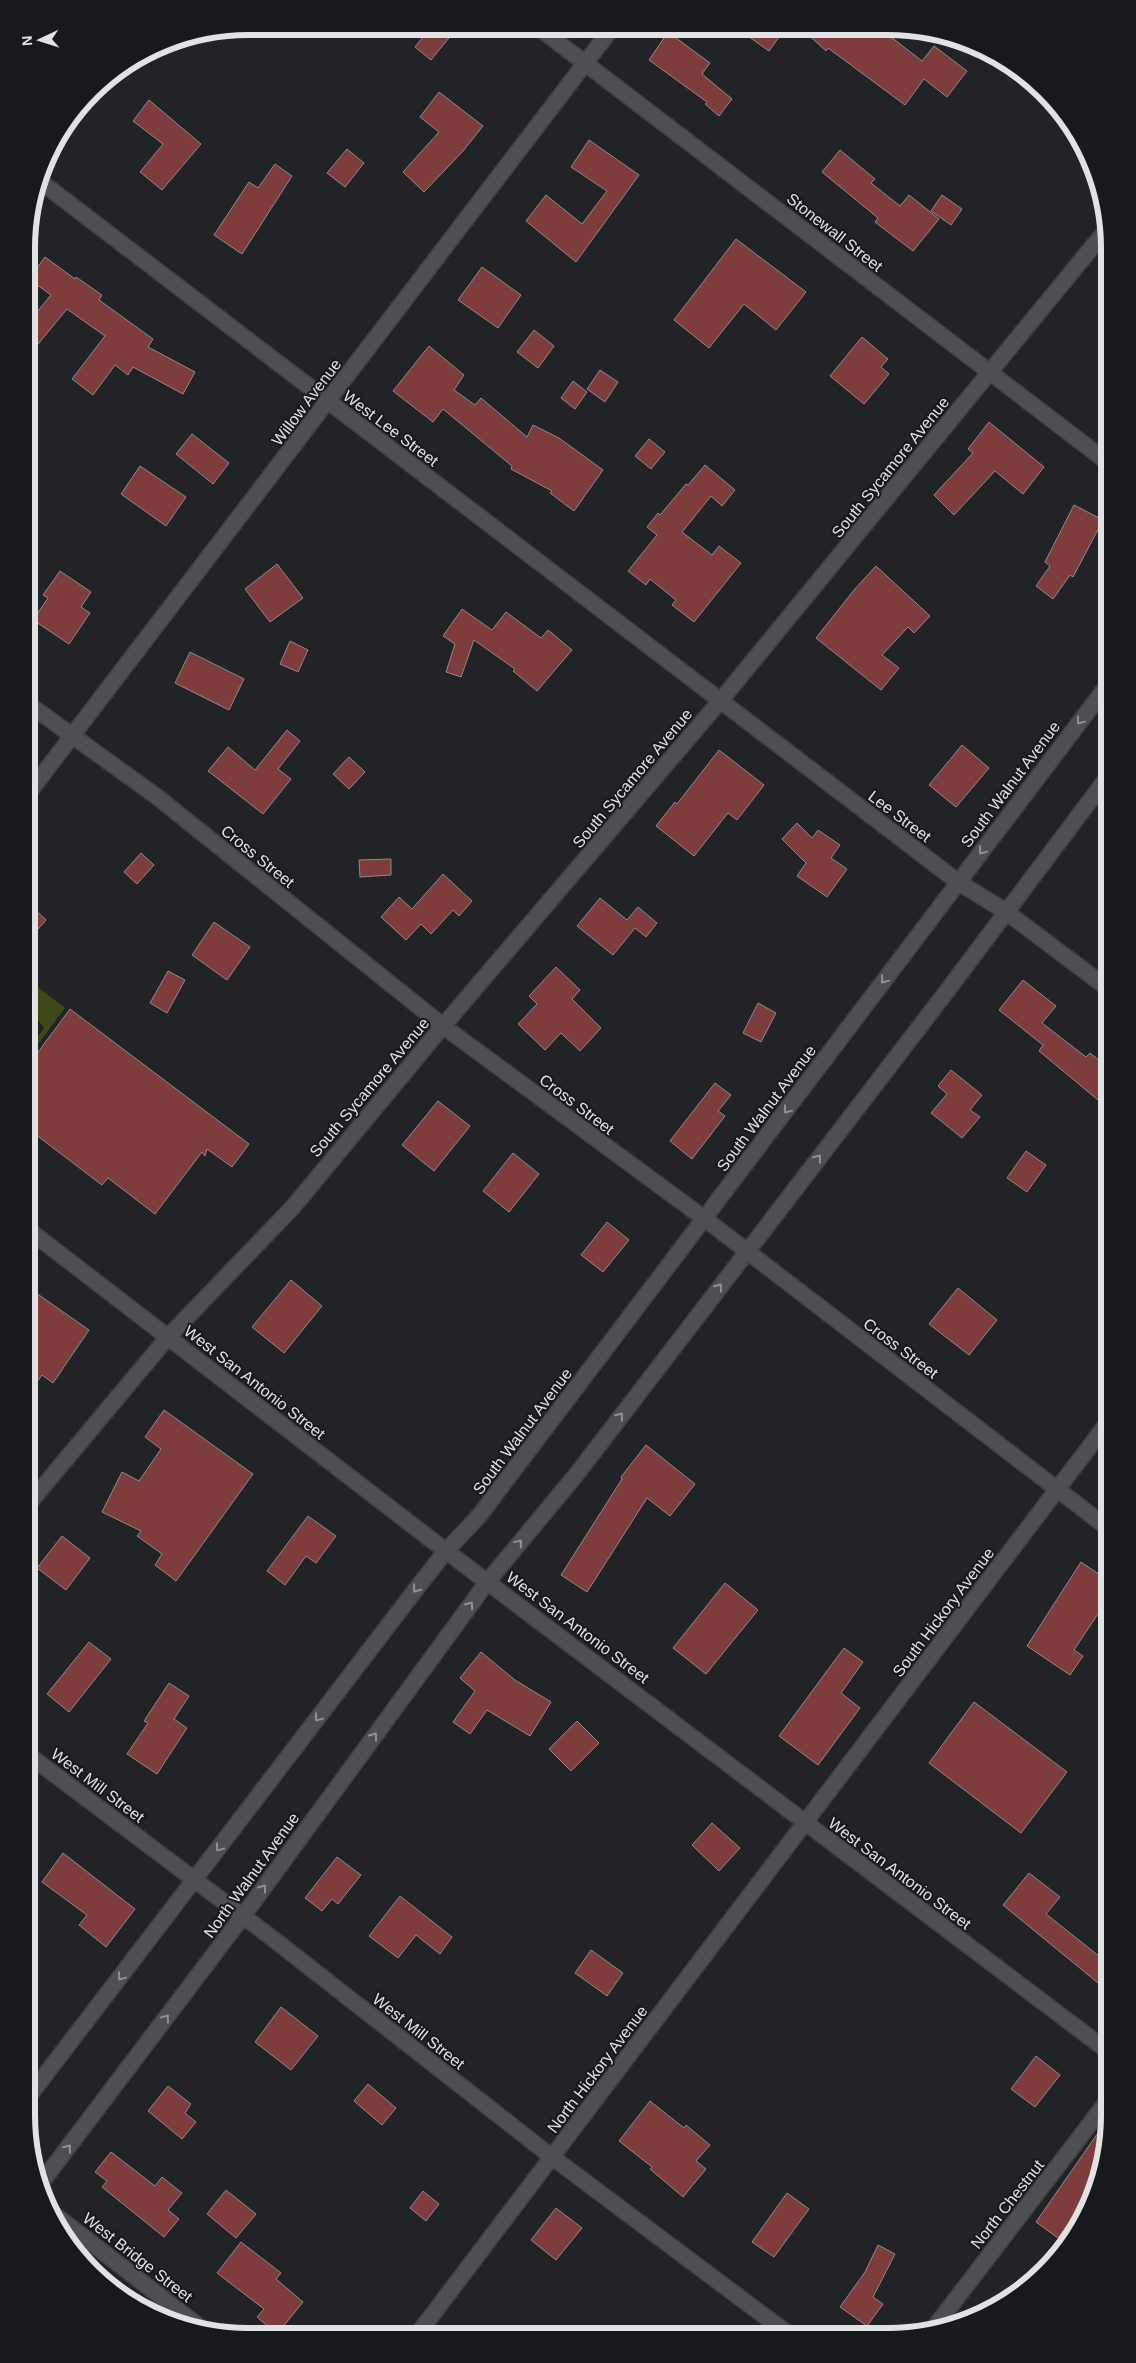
<svg xmlns="http://www.w3.org/2000/svg" width="1136" height="2363" viewBox="0 0 1136 2363" font-family="Arial,sans-serif">
  <style>
    .green { fill: #40481a }
    .building { fill: #7e3d3c; stroke: #8f8a8a }
    .lines { fill: none; stroke-linecap: round; stroke-linejoin: round }
    .street-casing { stroke: #3e3f42; stroke-width: 18 }
    .secondary-casing { stroke: #3e3f42; stroke-width: 18 }
    .street { stroke: #4d4f52; stroke-width: 15 }
    .secondary { stroke: #4d4f52; stroke-width: 15 }
    .oneway { stroke: #909194 }
    .labels { text-anchor: middle; stroke-width: 4; stroke-linejoin: round; paint-order: stroke }
    .street-label { font-size: 16px; fill: #e1e2e4; stroke: #18191c }
    .rim { fill: none; stroke: #e1e2e4; stroke-width: 6 }
  </style>
  <rect width="100%" height="100%" fill="#212326"/>
  <path class="green" d="M27,979L65,1008L27,1059V1051L44,1028L27,1005Z"/>
  <g class="building">
    <path d="M431,27L457,28L431,60L415,47Z"/>
    <path d="M738,29H765L784,30L769,51Z"/>
    <path d="M803,30H882L922,61L934,46L967,71L947,97L924,79L905,105L828,48L826,51Z"/>
    <path d="M668,32L710,63L702,74L732,99L719,116L705,104L707,102L649,60Z"/>
    <path d="M439,92L483,126L463,151L424,192L403,172L439,132L420,117Z"/>
    <path d="M149,100L201,144L162,190L140,172L163,144L133,121Z"/>
    <path d="M589,140L639,175L576,262L526,221L546,195L582,224L607,191L571,167Z"/>
    <path d="M347,149L364,163L345,187L327,173Z"/>
    <path d="M840,150L875,179L871,183L900,206L909,195L939,219L913,251L875,222L878,218L822,172Z"/>
    <path d="M275,164L292,176L242,254L214,235L249,182L258,188Z"/>
    <path d="M942,195L962,209L951,225L931,211Z"/>
    <path d="M736,239L806,292L776,330L744,304L709,348L674,320Z"/>
    <path d="M45,257L75,279L76,277L102,295L99,300L153,339L148,347L195,372L183,394L133,367L128,375L115,365L93,395L72,379L105,336L67,309L38,344L27,335V324L51,295L29,279Z"/>
    <path d="M482,267L521,295L498,328L458,300Z"/>
    <path d="M534,330L554,346L538,368L517,352Z"/>
    <path d="M862,337L888,359L881,367L889,374L864,404L830,376Z"/>
    <path d="M429,346L464,375L454,390L475,405L481,398L527,437L533,425L559,438L603,470L574,511L550,493L552,491L511,469L512,466L443,409L433,422L393,391Z"/>
    <path d="M600,370L618,382L605,402L587,389Z"/>
    <path d="M573,381L587,392L575,409L561,398Z"/>
    <path d="M989,422L1044,467L1023,494L995,471L954,515L934,495L973,453L968,449Z"/>
    <path d="M192,434L229,463L213,484L176,454Z"/>
    <path d="M649,439L665,452L651,469L635,456Z"/>
    <path d="M705,465L735,490L722,506L711,496L682,532L712,555L719,546L741,563L694,622L672,605L676,600L650,579L646,585L628,571L657,535L647,527L658,513L660,515L686,484L688,485Z"/>
    <path d="M140,466L186,497L166,526L121,494Z"/>
    <path d="M1074,505L1103,520L1073,577L1070,575L1053,599L1036,586L1050,566L1045,562Z"/>
    <path d="M277,564L303,598L270,622L245,589Z"/>
    <path d="M876,566L930,616L914,633L908,627L882,655L899,668L881,690L816,638L854,590Z"/>
    <path d="M60,571L91,592L81,607L90,613L69,644L33,620L48,598L43,595Z"/>
    <path d="M462,609L492,630L506,612L541,638L548,630L572,650L537,691L513,671L515,669L474,640L461,677L446,672L455,644L443,636Z"/>
    <path d="M290,641L308,650L298,672L280,664Z"/>
    <path d="M190,652L244,679L229,710L175,683Z"/>
    <path d="M287,730L300,741L278,769L291,779L263,814L208,771L228,747L255,770Z"/>
    <path d="M962,745L989,768L956,807L929,785Z"/>
    <path d="M719,750L764,785L737,820L728,813L694,856L656,826L675,802L677,804Z"/>
    <path d="M349,757L365,772L349,789L333,774Z"/>
    <path d="M797,823L812,838L818,830L840,845L831,858L847,869L827,897L797,876L806,863L782,839Z"/>
    <path d="M141,853L154,865L137,884L124,872Z"/>
    <path d="M391,859V875L360,877L359,860Z"/>
    <path d="M443,874L472,901L459,916L453,910L431,934L421,924L406,940L381,917L399,897L412,909Z"/>
    <path d="M600,898L627,920L638,907L657,923L646,937L635,928L613,955L577,926Z"/>
    <path d="M27,902L46,920L27,942Z"/>
    <path d="M214,922L250,947L227,980L192,955Z"/>
    <path d="M556,967L580,990L572,999L601,1028L580,1051L561,1033L545,1050L518,1024L537,1004L529,996Z"/>
    <path d="M168,971L185,980L167,1013L150,1003Z"/>
    <path d="M1023,980L1056,1006L1042,1023L1086,1057L1090,1053L1110,1069V1110L1039,1051L1043,1045L999,1010Z"/>
    <path d="M758,1003L776,1013L761,1042L743,1033Z"/>
    <path d="M70,1009L249,1144L232,1167L207,1149L205,1156L202,1152L155,1214L108,1178L102,1185L27,1128V1067Z"/>
    <path d="M951,1070L982,1095L970,1110L980,1117L962,1138L931,1113L947,1094L938,1086Z"/>
    <path d="M715,1083L731,1095L718,1111L725,1116L692,1159L670,1141Z"/>
    <path d="M438,1101L470,1126L434,1171L402,1145Z"/>
    <path d="M1026,1151L1046,1165L1027,1192L1007,1178Z"/>
    <path d="M513,1153L539,1174L509,1212L483,1191Z"/>
    <path d="M607,1222L629,1240L603,1272L581,1255Z"/>
    <path d="M291,1280L322,1306L284,1353L252,1327Z"/>
    <path d="M26,1286L89,1330L53,1383L42,1375L26,1397Z"/>
    <path d="M958,1288L997,1320L969,1355L929,1324Z"/>
    <path d="M164,1410L253,1474L176,1581L155,1565L162,1554L137,1536L141,1531L102,1512L122,1472L139,1481L161,1449L145,1437Z"/>
    <path d="M646,1445L695,1484L670,1516L647,1498L587,1592L561,1575L622,1479L621,1477Z"/>
    <path d="M308,1516L336,1536L316,1563L306,1556L285,1585L267,1571Z"/>
    <path d="M62,1536L90,1558L66,1590L37,1568Z"/>
    <path d="M1081,1562L1109,1581V1597L1074,1650L1083,1656L1070,1675L1027,1646Z"/>
    <path d="M725,1583L758,1610L706,1674L673,1648Z"/>
    <path d="M89,1642L111,1659L69,1712L47,1694Z"/>
    <path d="M844,1648L863,1662L841,1693L860,1708L818,1765L779,1736Z"/>
    <path d="M481,1652L515,1680L551,1702L530,1736L487,1710L470,1734L453,1722L475,1691L460,1678Z"/>
    <path d="M169,1683L189,1696L174,1719L187,1728L157,1774L127,1754L148,1723L144,1721Z"/>
    <path d="M974,1702L1067,1772L1021,1833L929,1763Z"/>
    <path d="M577,1721L599,1743L571,1771L549,1749Z"/>
    <path d="M712,1823L740,1848L719,1871L692,1845Z"/>
    <path d="M63,1853L135,1909L106,1947L79,1925L87,1915L42,1882Z"/>
    <path d="M337,1857L361,1875L338,1904L332,1899L322,1911L305,1898Z"/>
    <path d="M1029,1873L1060,1897L1046,1914L1109,1964V1992L1003,1905Z"/>
    <path d="M400,1896L452,1937L440,1954L416,1935L398,1958L369,1936Z"/>
    <path d="M591,1950L623,1973L607,1996L575,1973Z"/>
    <path d="M281,2007L318,2036L291,2070L255,2042Z"/>
    <path d="M1036,2056L1060,2075L1035,2107L1011,2089Z"/>
    <path d="M368,2084L396,2108L382,2125L354,2101Z"/>
    <path d="M168,2086L191,2104L185,2113L196,2122L182,2139L148,2111Z"/>
    <path d="M650,2101L684,2128L686,2125L710,2145L696,2161L706,2169L683,2197L650,2169L652,2167L619,2141Z"/>
    <path d="M1109,2117V2129L1093,2199L1074,2233L1066,2227L1058,2238L1036,2222Z"/>
    <path d="M111,2152L155,2186L162,2177L182,2193L168,2210L179,2219L164,2237L102,2187L107,2181L95,2172Z"/>
    <path d="M226,2190L256,2214L236,2238L207,2214Z"/>
    <path d="M423,2191L439,2204L426,2221L410,2208Z"/>
    <path d="M787,2193L809,2209L774,2257L752,2242Z"/>
    <path d="M556,2208L582,2228L556,2260L531,2240Z"/>
    <path d="M241,2242L281,2273L276,2279L303,2302L277,2334L257,2317L264,2309L217,2273Z"/>
    <path d="M878,2245L895,2254L873,2297L883,2304L867,2326L840,2307L865,2272Z"/>
  </g>
  <g class="lines">
    <defs>
      <g id="street">
        <path d="M539,28L1110,464"/>
        <path d="M41,182L958,882L1005,911L1110,990"/>
        <path d="M27,703L156,796L443,1026L705,1219L1109,1529"/>
        <path d="M27,795L612,28"/>
        <path d="M26,1507L168,1337L293,1207L443,1026L721,700L1107,229"/>
        <path d="M26,1753L272,1938L552,2157L791,2336"/>
        <path d="M50,2211L205,2331"/>
        <path d="M933,2329L1109,2099"/>
        <path d="M417,2335L1109,1421"/>
      </g>
      <g id="secondary">
        <path d="M26,1228L429,1538L1109,2052"/>
        <path d="M26,2100L420,1584L446,1551L479,1516L1110,682"/>
        <path d="M38,2187L243,1916L488,1581L576,1475L944,995L1110,774"/>
      </g>
    </defs>
    <use href="#street" class="street-casing"/>
    <use href="#secondary" class="secondary-casing"/>
    <use href="#street" class="street"/>
    <use href="#secondary" class="secondary"/>
  </g>
  <defs><path id="oneway-chevron" d="M-2-3.5L2.5 0L-2 3.5" fill="none" stroke-width="1.6" stroke-linecap="round" stroke-linejoin="round" transform="scale(1.25)"/></defs>
  <g class="oneway">
    <use href="#oneway-chevron" transform="translate(1080 721) rotate(127)"/>
    <use href="#oneway-chevron" transform="translate(982 851) rotate(127)"/>
    <use href="#oneway-chevron" transform="translate(884 980) rotate(127)"/>
    <use href="#oneway-chevron" transform="translate(787 1110) rotate(127)"/>
    <use href="#oneway-chevron" transform="translate(818 1158) rotate(-52)"/>
    <use href="#oneway-chevron" transform="translate(719 1287) rotate(-52)"/>
    <use href="#oneway-chevron" transform="translate(620 1416) rotate(-52)"/>
    <use href="#oneway-chevron" transform="translate(519 1543) rotate(-50)"/>
    <use href="#oneway-chevron" transform="translate(416 1589) rotate(128)"/>
    <use href="#oneway-chevron" transform="translate(470 1605) rotate(-54)"/>
    <use href="#oneway-chevron" transform="translate(318 1718) rotate(127)"/>
    <use href="#oneway-chevron" transform="translate(374 1736) rotate(-54)"/>
    <use href="#oneway-chevron" transform="translate(219 1848) rotate(127)"/>
    <use href="#oneway-chevron" transform="translate(263 1888) rotate(-54)"/>
    <use href="#oneway-chevron" transform="translate(121 1977) rotate(127)"/>
    <use href="#oneway-chevron" transform="translate(166 2018) rotate(-53)"/>
    <use href="#oneway-chevron" transform="translate(68 2148) rotate(-53)"/>
  </g>
  <g class="labels">
    <g class="street-label">
      <text transform="translate(835 232) rotate(38)" y="6">Stonewall Street</text>
      <text transform="translate(306 402) rotate(-53)" y="6">Willow Avenue</text>
      <text transform="translate(391 428) rotate(37)" y="6">West Lee Street</text>
      <text transform="translate(890 467) rotate(-51)" y="6">South Sycamore Avenue</text>
      <text transform="translate(632 778) rotate(-50)" y="6">South Sycamore Avenue</text>
      <text transform="translate(1010 784) rotate(-53)" y="6">South Walnut Avenue</text>
      <text transform="translate(900 816) rotate(37)" y="6">Lee Street</text>
      <text transform="translate(258 856) rotate(39)" y="6">Cross Street</text>
      <text transform="translate(369 1087) rotate(-50)" y="6">South Sycamore Avenue</text>
      <text transform="translate(577 1104) rotate(37)" y="6">Cross Street</text>
      <text transform="translate(766 1108) rotate(-53)" y="6">South Walnut Avenue</text>
      <text transform="translate(901 1348) rotate(37)" y="6">Cross Street</text>
      <text transform="translate(255 1382) rotate(38)" y="6">West San Antonio Street</text>
      <text transform="translate(522 1431) rotate(-53)" y="6">South Walnut Avenue</text>
      <text transform="translate(943 1612) rotate(-53)" y="6">South Hickory Avenue</text>
      <text transform="translate(578 1627) rotate(37)" y="6">West San Antonio Street</text>
      <text transform="translate(98 1785) rotate(37)" y="6">West Mill Street</text>
      <text transform="translate(900 1873) rotate(37)" y="6">West San Antonio Street</text>
      <text transform="translate(251 1875) rotate(-54)" y="6">North Walnut Avenue</text>
      <text transform="translate(419 2031) rotate(38)" y="6">West Mill Street</text>
      <text transform="translate(597 2069) rotate(-53)" y="6">North Hickory Avenue</text>
      <text transform="translate(1007 2204) rotate(-52)" y="6">North Chestnut</text>
      <text transform="translate(138 2257) rotate(38)" y="6">West Bridge Street</text>
    </g>
  </g>
  <path d="M0 0H1136V2363H0ZM248 35H888A213 213 0 0 1 1101 248V2115A213 213 0 0 1 888 2328H248A213 213 0 0 1 35 2115V248A213 213 0 0 1 248 35Z" fill="#18191c" fill-rule="evenodd"/>
  <path class="rim" d="M248 35H888A213 213 0 0 1 1101 248V2115A213 213 0 0 1 888 2328H248A213 213 0 0 1 35 2115V248A213 213 0 0 1 248 35Z"/>
  <g transform="translate(40 40) rotate(266)" stroke="#18191c" stroke-width="4" paint-order="stroke">
  <path d="M0-4L9 19L0 12L-9 19Z" fill="#e1e2e4"/>
  <text y="-8" font-size="14" font-weight="bold" text-anchor="middle" fill="#e1e2e4">N</text>
  </g>
</svg>
